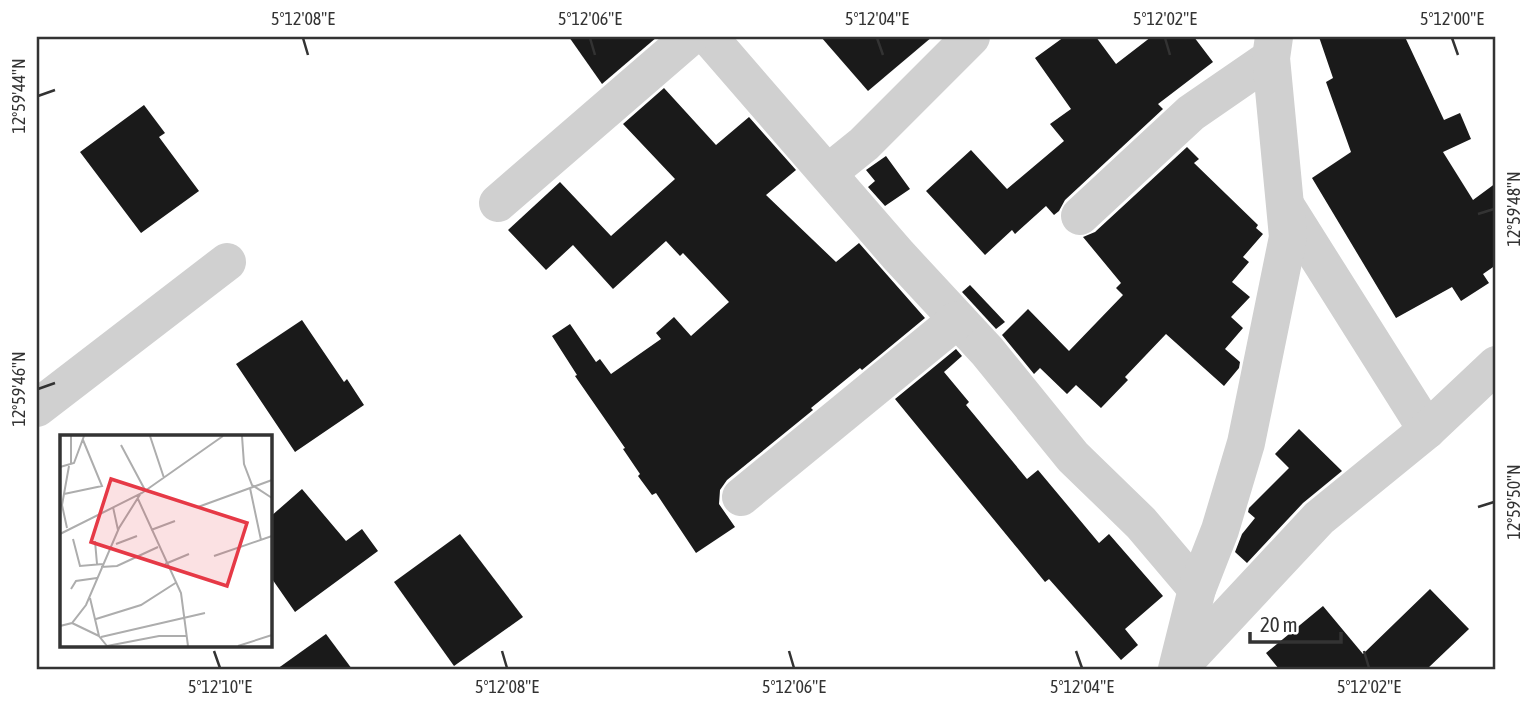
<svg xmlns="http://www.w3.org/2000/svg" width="1533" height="706" viewBox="0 0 1533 706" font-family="'Asap Condensed',sans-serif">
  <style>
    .building { fill: #1a1a1a }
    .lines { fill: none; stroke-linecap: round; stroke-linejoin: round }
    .minor { stroke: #d0d0d0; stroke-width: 38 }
    .ticks { fill: none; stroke: #333; stroke-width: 2.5 }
    .inset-road { fill: none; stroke: #adadad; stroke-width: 2 }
    .view { fill: #e63946; fill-opacity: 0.15; stroke: #e63946; stroke-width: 3.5 }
    .inset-edge { fill: none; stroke: #333; stroke-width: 3.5 }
    .neatline { fill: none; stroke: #333; stroke-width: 2.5 }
    .ticks-label { font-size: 18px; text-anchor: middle; fill: #333 }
  </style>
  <rect width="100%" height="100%" fill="#fff"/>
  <g class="building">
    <path d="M569,37H657L602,84Z"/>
    <path d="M821,37H932L868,91Z"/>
    <path d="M1064,37H1096L1116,64L1151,37H1194L1213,62L1158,104L1163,109L1065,200L1059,211L1054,215L1046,206L1015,234L1012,230L985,255L926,191L971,150L1007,189L1064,141L1050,124L1071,109L1035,58Z"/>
    <path d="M1319,37H1405L1444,120L1460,113L1471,139L1443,152L1473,200L1496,183V265L1483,274L1489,283L1461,301L1452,287L1396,318L1312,178L1351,152L1326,82L1333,78Z"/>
    <path d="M664,88L716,145L749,117L796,170L766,195L836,262L859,243L925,318L862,370L860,368L811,408L813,410L727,480L720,490L719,504L735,527L696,553L656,493L652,495L638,476L640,474L623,449L625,448L575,376L577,375L552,336L570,324L596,362L600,359L611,374L661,339L656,333L674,317L691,336L729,302L683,253L680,256L666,241L613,289L573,245L546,270L508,230L560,182L611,236L675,179L623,124Z"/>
    <path d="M144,105L165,133L159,137L199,191L141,233L80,152Z"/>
    <path d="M1187,147L1199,159L1194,163L1258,225L1256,228L1263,234L1243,257L1249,262L1232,282L1250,297L1231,317L1243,328L1225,349L1240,362L1239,368L1224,386L1166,334L1125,377L1128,380L1101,408L1076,385L1067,394L1040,368L1034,374L1002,335L1028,309L1069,351L1123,295L1116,288L1121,283L1083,237L1095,232Z"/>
    <path d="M886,156L910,189L885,206L868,187L875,181L866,170Z"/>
    <path d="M970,285L1005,322L996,329L962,292Z"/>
    <path d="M302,320L344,382L347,379L364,405L295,452L236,364Z"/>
    <path d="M956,349L962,356L944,372L969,402L966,405L1027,479L1038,470L1099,543L1109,534L1163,596L1125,629L1138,645L1121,660L1049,579L1045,582L895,399Z"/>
    <path d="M1299,429L1342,471L1303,503L1247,563L1235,552L1242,534L1255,518L1248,512L1249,508L1289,468L1275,454Z"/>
    <path d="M302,489L346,541L362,529L378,551L295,612L270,576V517Z"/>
    <path d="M460,534L523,617L454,666L394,582Z"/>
    <path d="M1430,589L1469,629L1427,669H1279L1266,653L1323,606L1363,654Z"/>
    <path d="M326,634L352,669H277Z"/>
  </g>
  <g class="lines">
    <g class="minor">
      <path d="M709,37L898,255L987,351L1073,457L1141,523L1197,589"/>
      <path d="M828,173L864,144L971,37"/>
      <path d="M498,203L690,37"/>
      <path d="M1287,208L1427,430"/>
      <path d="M1080,216L1191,113L1271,58"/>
      <path d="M37,408L227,262"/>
      <path d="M741,497L957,320"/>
      <path d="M1179,668L1319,518L1427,430L1496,365"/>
      <path d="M1177,669L1197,589L1220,530L1246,443L1288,237L1271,58L1274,37"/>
    </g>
  </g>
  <path class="ticks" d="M303,38L308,55M590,38L595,55M877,38L883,55M1165,38L1170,55M1452,38L1458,55M38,96L55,90M1478,214L1494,209M38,389L55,383M1478,507L1494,502M214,651L220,668M502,651L507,668M789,651L794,668M1076,651L1082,668M1364,651L1369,668"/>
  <g transform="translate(60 435)">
    <rect width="212" height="212" fill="#fff"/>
    <path class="inset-road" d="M11,1V29M90,1L104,43M182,1L184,29L192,50L212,63M61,10L85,55M0,32L14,28L24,1M190,53L201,105M4,59L42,51L23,5M78,64L121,158L128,211M53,72L58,95M138,72L212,45M7,93L2,70L9,31M91,95L115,86M0,99L82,58L163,1M13,104L20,131L43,129M35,106L37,129M56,109L77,101M154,121L212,101M105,129L129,119M41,132L57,131L98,112M11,154L16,146L37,143M30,163L39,201L47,211M36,184L81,170L117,147M12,188L39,201M0,191L12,188L26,170L59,93L81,58M41,202L145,178M47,211L99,201H127M178,211L212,200"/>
    <path class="view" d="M51,44L187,88L167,151L31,107Z"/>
    <rect width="212" height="212" class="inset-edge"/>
  </g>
  <rect width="1533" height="706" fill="none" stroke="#ffffff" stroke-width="77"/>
  <path d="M1250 632v10h91v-10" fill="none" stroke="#333333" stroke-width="3.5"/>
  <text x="1260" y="632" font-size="21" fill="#333333" stroke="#ffffff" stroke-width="5" paint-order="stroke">20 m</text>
  <rect x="38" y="38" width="1456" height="630" class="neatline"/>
  <g class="ticks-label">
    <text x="303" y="25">5°12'08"E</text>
    <text x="590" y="25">5°12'06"E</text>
    <text x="877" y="25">5°12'04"E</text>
    <text x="1165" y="25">5°12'02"E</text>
    <text x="1452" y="25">5°12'00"E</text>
    <text transform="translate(19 96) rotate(-90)" y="6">12°59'44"N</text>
    <text transform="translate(1514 209) rotate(-90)" y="6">12°59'48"N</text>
    <text transform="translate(19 389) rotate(-90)" y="6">12°59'46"N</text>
    <text transform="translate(1514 502) rotate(-90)" y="6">12°59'50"N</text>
    <text x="220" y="693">5°12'10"E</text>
    <text x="507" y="693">5°12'08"E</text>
    <text x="794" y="693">5°12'06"E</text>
    <text x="1082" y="693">5°12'04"E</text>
    <text x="1369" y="693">5°12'02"E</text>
  </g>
</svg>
